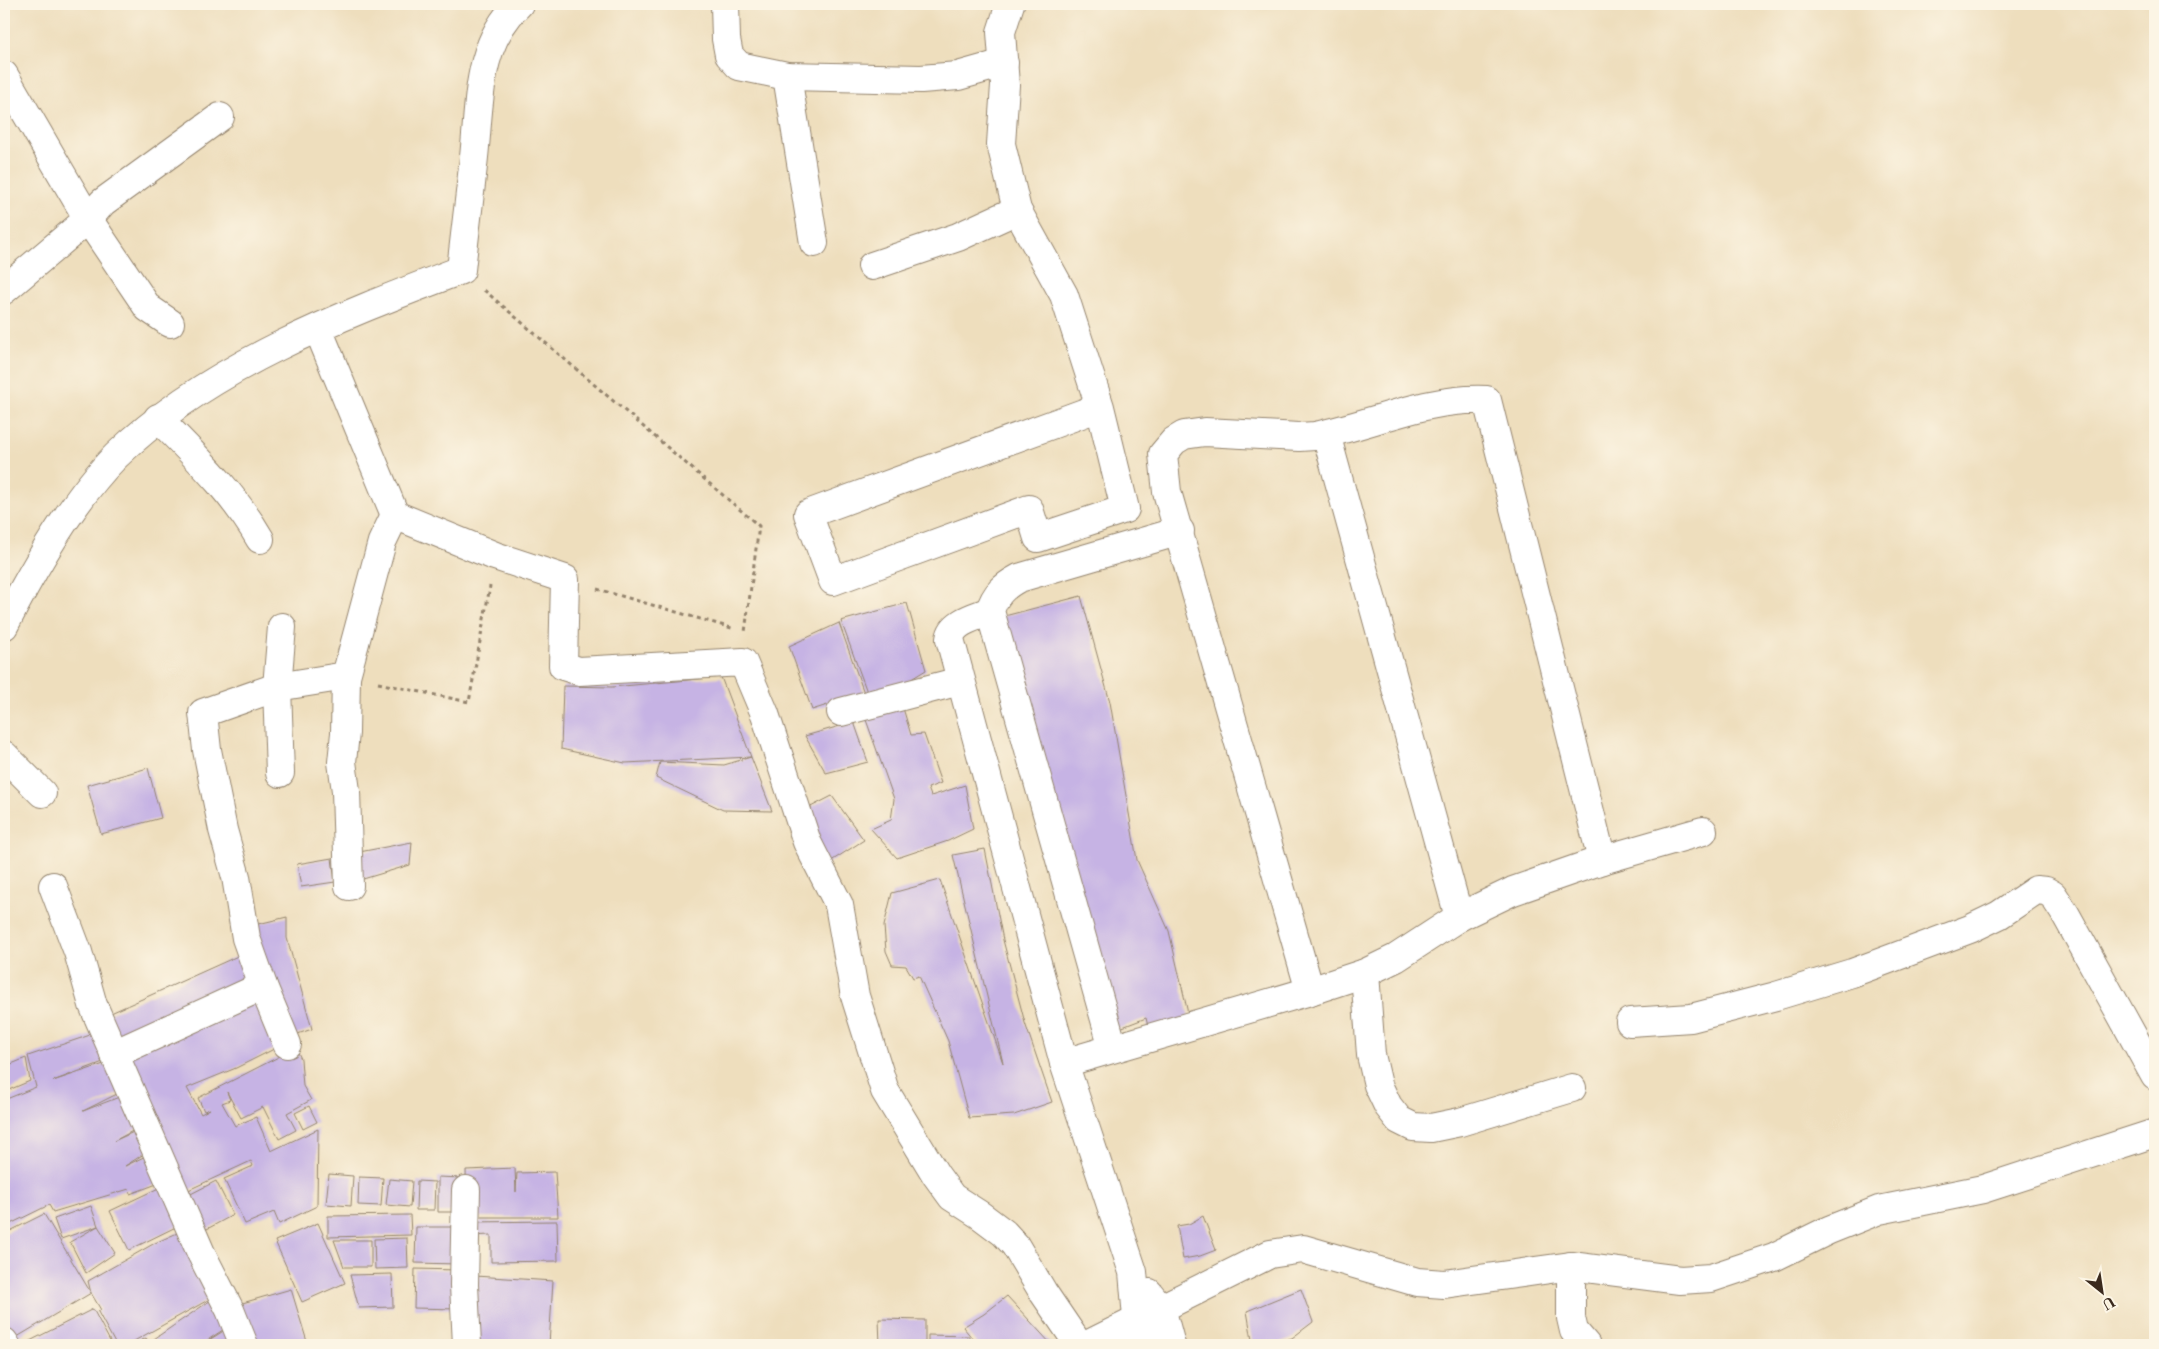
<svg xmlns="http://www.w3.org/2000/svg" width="2159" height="1349" viewBox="0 0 2159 1349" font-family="'Libre Caslon Text',serif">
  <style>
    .building { fill: #c6b3e4 }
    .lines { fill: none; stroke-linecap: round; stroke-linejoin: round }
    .minor-casing { stroke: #94846e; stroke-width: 30 }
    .path { stroke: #94846e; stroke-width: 3; stroke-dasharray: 4 4; stroke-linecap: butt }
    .minor { stroke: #fff; stroke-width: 28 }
  </style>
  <rect width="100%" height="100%" fill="#fcf5e5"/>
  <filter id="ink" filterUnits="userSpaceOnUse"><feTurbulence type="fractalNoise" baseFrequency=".02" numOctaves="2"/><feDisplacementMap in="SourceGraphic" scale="10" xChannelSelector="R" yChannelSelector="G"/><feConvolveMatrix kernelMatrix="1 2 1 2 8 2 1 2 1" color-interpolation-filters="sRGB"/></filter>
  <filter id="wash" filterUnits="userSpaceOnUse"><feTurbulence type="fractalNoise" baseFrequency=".0096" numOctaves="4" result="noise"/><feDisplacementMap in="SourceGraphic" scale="20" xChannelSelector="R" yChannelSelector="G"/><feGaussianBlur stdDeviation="1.12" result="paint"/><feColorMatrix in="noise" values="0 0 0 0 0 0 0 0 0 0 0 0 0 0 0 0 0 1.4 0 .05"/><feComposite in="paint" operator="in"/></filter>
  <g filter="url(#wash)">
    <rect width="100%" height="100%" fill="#eedebd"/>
    <g id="blocks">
      <g class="building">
        <path d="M1081,596L1110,702L1137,860L1169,931L1190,1022L1150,1035L1146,1018L1112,1031L997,618Z"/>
        <path d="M907,603L926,670L895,689L867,692L841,621Z"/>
        <path d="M839,623L864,693L812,710L789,646Z"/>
        <path d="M721,677L751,757L625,763L561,749L563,686L612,687Z"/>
        <path d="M903,708L911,735L924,734L941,783L928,788L931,796L965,785L973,829L948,841L897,858L871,829L891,820L894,799L865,717Z"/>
        <path d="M854,722L868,762L826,773L805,736Z"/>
        <path d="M751,757L772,811L723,810L656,778L660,762L724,765Z"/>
        <path d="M148,768L161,818L101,834L87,785Z"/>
        <path d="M832,796L864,840L825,865L801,812Z"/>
        <path d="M412,842L410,865L353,882L354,853Z"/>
        <path d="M985,849L1003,940L1025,1023L1052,1102L1014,1115L969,1118L948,1041L919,976L913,978L906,966L892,965L886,951L884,926L892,893L940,880L1003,1063L953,855Z"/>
        <path d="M332,858L335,882L301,887L297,864Z"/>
        <path d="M287,917V938L312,1029L289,1037L254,925Z"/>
        <path d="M240,955L250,986L116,1047L102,1017Z"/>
        <path d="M252,996L280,1046L236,1068L187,1088L201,1114L210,1109L204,1111L198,1098L296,1048L301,1059L303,1086L311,1100L287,1113L296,1130L279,1139L263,1107L241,1118L227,1092L230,1100L222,1103L235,1126L256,1117L271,1151L318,1129L317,1206L279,1224L274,1212L245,1224L224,1179L253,1166L251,1161L182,1193L118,1056Z"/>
        <path d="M99,1032L111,1059L53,1081L110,1062L123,1091L83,1111L127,1094L140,1127L114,1141L140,1129L150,1150L125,1166L152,1153L165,1181L130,1194L129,1189L53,1212L49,1205L4,1227V1100L36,1087L28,1056Z"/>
        <path d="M26,1058L30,1081L4,1092V1067Z"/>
        <path d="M309,1106L317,1122L303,1129L295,1113Z"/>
        <path d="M515,1168L516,1192L517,1173L555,1172L558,1217H467L466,1170Z"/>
        <path d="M329,1174L353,1176L351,1206L326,1204Z"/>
        <path d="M359,1177L383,1178L381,1206L358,1205Z"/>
        <path d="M438,1177L461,1178L460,1212H438Z"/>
        <path d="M389,1179L412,1181L410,1207L386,1205Z"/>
        <path d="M216,1181L233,1215L207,1229L192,1215L183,1198Z"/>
        <path d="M417,1181L435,1182L434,1210H416Z"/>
        <path d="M165,1185L184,1223L129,1250L110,1211Z"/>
        <path d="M91,1206L98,1226L115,1253L86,1273L70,1242L98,1226L61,1239L54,1219Z"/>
        <path d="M44,1214L91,1293L88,1281L155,1243L184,1230L217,1295L127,1345H116L98,1312L101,1310L91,1293L12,1340L4,1327V1234Z"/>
        <path d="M410,1215L411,1235L328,1237V1216Z"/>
        <path d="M1203,1216L1216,1250L1200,1256L1183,1259L1177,1226L1189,1224Z"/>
        <path d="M557,1221L558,1261L491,1262V1235L469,1236V1222Z"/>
        <path d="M318,1223L345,1283L302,1302L275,1241Z"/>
        <path d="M416,1227H459L458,1264L415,1263Z"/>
        <path d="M407,1238L408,1268L375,1269L374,1239Z"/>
        <path d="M334,1240H371V1267H344Z"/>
        <path d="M415,1269L458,1270L456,1309L414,1308Z"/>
        <path d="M392,1274L393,1307L359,1308L350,1275Z"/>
        <path d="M475,1276L553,1281L549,1345H470Z"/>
        <path d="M291,1289L308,1345H251L239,1304Z"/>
        <path d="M1301,1289L1313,1322L1292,1338L1272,1345H1261L1252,1340L1247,1311Z"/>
        <path d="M1007,1296L1052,1345H978L963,1327L984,1314Z"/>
        <path d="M214,1298L232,1324L200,1345H158L154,1339Z"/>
        <path d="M93,1309L112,1345H22Z"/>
        <path d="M879,1319L925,1320V1345H880Z"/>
        <path d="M225,1330L235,1345H201Z"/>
        <path d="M928,1335L969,1336V1345H928Z"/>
        <path d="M146,1338L150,1345H133Z"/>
      </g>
    </g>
  </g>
  <g filter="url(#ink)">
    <use href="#blocks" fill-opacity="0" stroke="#94846e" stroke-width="1"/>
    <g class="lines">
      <defs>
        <g id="minor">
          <path d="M725,4L726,39L729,55L739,66L787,76L921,79L958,76L1004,63"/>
          <path d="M1010,4L1001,32L1005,85L1001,144L1017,210L1064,295L1100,407L1125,509L1038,538L1029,509L833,581L808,514L1100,407"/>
          <path d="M4,75L88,219L148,308L170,323"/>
          <path d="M787,76L814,243"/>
          <path d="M872,266L958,237L1017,210"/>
          <path d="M4,290L88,219L103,202L220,117"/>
          <path d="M318,329L395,515L495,556L565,579L563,666L579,671L743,662L765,714L807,842L839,905L855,996L885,1091L936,1175L952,1197L980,1215L1004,1233L1015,1245L1043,1292L1079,1345"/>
          <path d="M158,418C195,456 233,492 260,539"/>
          <path d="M1326,434L1459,917"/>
          <path d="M990,611C975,617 952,622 950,639L1064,1063L1310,991L1365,973L1396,958L1459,917L1513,891L1602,860L1703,831"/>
          <path d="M4,626C32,571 72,500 116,456C208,366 343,315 461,270C465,233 470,195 474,157C480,103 476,44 519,4"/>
          <path d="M346,676L345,733L342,762L346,791L349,886"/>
          <path d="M841,712L960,681"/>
          <path d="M4,755L42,793"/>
          <path d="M280,773L277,687L282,627"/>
          <path d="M53,886L78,952L93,1005L201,1253L230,1310L244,1345"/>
          <path d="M1365,973L1371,1055L1378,1085L1388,1106L1399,1120L1413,1127L1431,1128L1460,1122L1572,1088"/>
          <path d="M263,986L287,1044"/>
          <path d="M1310,991L1167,492L1163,454L1174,441L1184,435L1205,432L1299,437L1315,436C1374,424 1427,397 1487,400L1602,860"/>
          <path d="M1630,1022L1691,1018L1776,996L1852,973L1970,929L1999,915L2036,890L2046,891L2053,895L2066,915L2155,1076"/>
          <path d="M1113,1048L990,611C995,594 1004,586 1019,578L1180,531"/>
          <path d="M114,1054L263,986L246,938L236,877L223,830L207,750L203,713L277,687L346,676L382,542L395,515"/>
          <path d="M1064,1063L1133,1272L1137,1318L1144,1345"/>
          <path d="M466,1190L464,1285L467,1345"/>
          <path d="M1571,1266V1318L1574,1331L1586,1345"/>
          <path d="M1149,1293L1161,1308L1171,1345"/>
          <path d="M4,1342L6,1345"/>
          <path d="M1087,1345L1270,1254L1303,1249L1417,1282L1444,1284L1571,1266L1680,1280L1711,1278L1774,1257L1829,1230L1879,1210L1983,1189L2155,1133"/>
        </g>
      </defs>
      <use href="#minor" class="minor-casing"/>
      <g class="path">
        <path d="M484,290L759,526L745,632"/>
        <path d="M597,589L735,629"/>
        <path d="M378,683L469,702L490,586"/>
      </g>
      <use href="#minor" class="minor"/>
    </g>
  </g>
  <rect width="2159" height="1349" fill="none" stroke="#fcf5e5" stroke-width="20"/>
  <g transform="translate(2102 1292) rotate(150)" stroke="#fcf5e5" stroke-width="4" paint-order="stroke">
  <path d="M0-4L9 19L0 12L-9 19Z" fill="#3b2a1e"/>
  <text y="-8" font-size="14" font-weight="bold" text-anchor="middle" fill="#3b2a1e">U</text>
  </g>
</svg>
